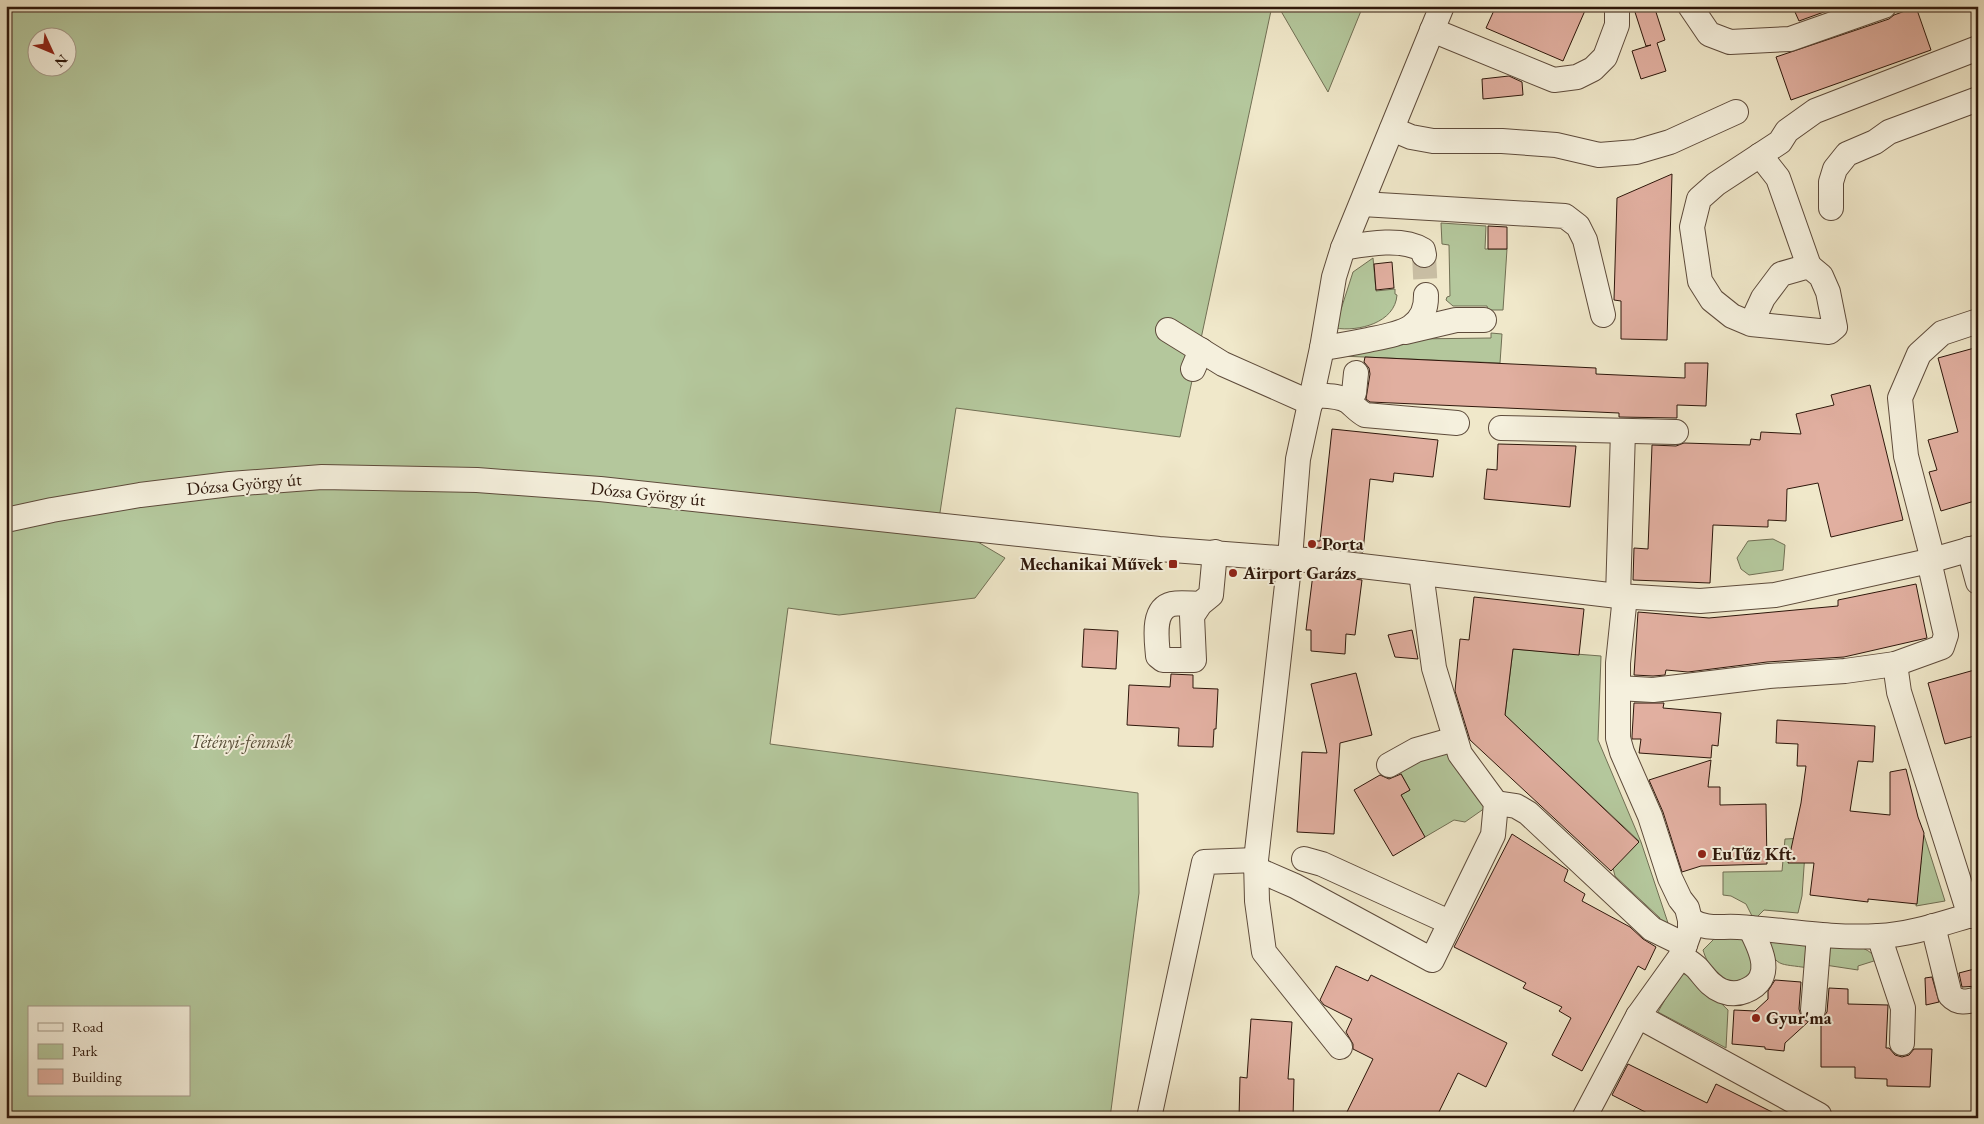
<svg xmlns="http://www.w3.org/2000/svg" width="1984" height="1124" viewBox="0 0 1984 1124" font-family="'EB Garamond',serif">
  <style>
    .green { fill: #b4c79c; stroke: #716f54; fill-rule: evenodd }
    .building { fill: #e1afa0; stroke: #2e170b }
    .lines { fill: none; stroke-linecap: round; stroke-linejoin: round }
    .minor-tunnel { stroke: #c9bea4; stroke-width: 24; stroke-dasharray: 24 12; stroke-linecap: butt }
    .minor-casing { stroke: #5e4b3b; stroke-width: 26 }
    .minor { stroke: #f5f0dd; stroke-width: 24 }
    .poi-dot { fill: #8f2418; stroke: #f5f0dd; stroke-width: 2 }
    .labels { text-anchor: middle; stroke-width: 4; stroke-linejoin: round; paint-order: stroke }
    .street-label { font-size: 18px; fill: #2e170b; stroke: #f5f0dd }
    .poi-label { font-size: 18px; font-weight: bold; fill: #2e170b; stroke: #f5f0dd; text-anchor: start }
    .park-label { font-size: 18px; font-style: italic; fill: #564c36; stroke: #f5f0dd }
  </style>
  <rect width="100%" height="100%" fill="#f0e8ca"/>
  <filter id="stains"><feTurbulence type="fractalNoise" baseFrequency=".004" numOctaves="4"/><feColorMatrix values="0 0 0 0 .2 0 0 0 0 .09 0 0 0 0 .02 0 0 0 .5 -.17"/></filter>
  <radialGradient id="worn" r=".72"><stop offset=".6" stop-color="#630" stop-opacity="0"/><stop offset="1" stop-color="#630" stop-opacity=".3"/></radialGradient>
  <g class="green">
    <path d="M6,6H1272L1180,437L956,408L939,519L1005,558L975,598L839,615L788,608L770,744L1138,793L1139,893L1110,1118H6ZM38,38H68V68H38ZM29,1008H189V1095H29Z"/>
    <path d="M1278,6H1363L1328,92Z"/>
    <path d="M1441,223L1486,226L1485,249H1507L1503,310H1488L1487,306H1453L1446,300L1447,297L1450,296L1449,245L1442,244Z"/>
    <path d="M1373,258L1376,291L1395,289V294L1397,295C1395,323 1358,332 1335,328L1353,272Z"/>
    <path d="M1491,333L1502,334L1500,363L1341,356L1412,339L1491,338Z"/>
    <path d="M1773,539L1785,545L1783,570L1749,575L1741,569L1737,558L1748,541Z"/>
    <path d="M1513,649L1601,656L1598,740L1641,842L1668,923L1660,927L1657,923L1660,918L1615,876L1613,868L1639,841L1505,715Z"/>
    <path d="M1438,748L1460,760L1485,808L1465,822L1454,820L1425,837L1401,795L1410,790L1398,768Z"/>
    <path d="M1891,831L1924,835L1945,901L1916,906L1921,861Z"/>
    <path d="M1806,838L1802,896L1798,913L1764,910L1757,917L1752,916L1746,904L1731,896L1723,895V872L1782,871L1785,839Z"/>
    <path d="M1715,938L1744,939L1756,964L1749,981C1744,982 1737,984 1732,983C1716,981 1707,963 1703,950Z"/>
    <path d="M1768,939H1798L1809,946L1808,968C1780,963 1774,969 1768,939Z"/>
    <path d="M1830,944C1849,946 1866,943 1877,960L1858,966V970L1825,965Z"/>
    <path d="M1680,973L1692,975L1728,1010L1726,1048L1658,1012Z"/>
  </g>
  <g class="building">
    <path d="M1496,6H1587L1563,61L1486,28Z"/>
    <path d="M1633,6H1654L1665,40L1657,43L1666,71L1641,79L1632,51L1651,45L1646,46Z"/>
    <path d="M1811,6H1835V8L1799,21L1795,12Z"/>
    <path d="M1916,7L1931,50L1791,100L1776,57L1889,19L1894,15Z"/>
    <path d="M1509,76L1522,82L1523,95L1483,99L1482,79Z"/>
    <path d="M1672,174L1667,340L1621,339V301L1614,300L1617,198Z"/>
    <path d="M1488,226L1507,227V249H1488Z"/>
    <path d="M1392,262L1394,288L1376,290L1374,264Z"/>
    <path d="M1978,347V500L1941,511L1929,472L1937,470L1928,440L1958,432L1938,358Z"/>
    <path d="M1365,357L1596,368V374L1685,378V363H1708L1706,406L1677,405V418L1619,417V413L1370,402L1366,399L1370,374L1369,368L1364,362Z"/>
    <path d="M1870,385L1903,520L1831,537L1818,483L1787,489L1786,521L1768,520V527L1713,525L1710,583L1633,580L1634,548L1648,549L1652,445L1676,446L1684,443L1750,445L1751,439L1760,440L1761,432L1801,434L1796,414L1834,405L1831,395Z"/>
    <path d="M1332,429L1438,440L1433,477L1394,473L1393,482L1370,479L1363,552L1316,547V541H1320Z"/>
    <path d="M1498,444L1576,446L1570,507L1484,499L1487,469L1497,470Z"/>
    <path d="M1313,574L1362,580L1355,635L1346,634L1345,654L1311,651V630H1306Z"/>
    <path d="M1916,584L1927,638L1844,657L1767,662L1688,672L1666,670L1665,675L1653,676L1634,675L1638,612L1709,618L1838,606V600Z"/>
    <path d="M1474,597L1584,609L1579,655L1513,649L1505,715L1639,842L1611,871L1470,740L1455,691L1460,639L1469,640Z"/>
    <path d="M1084,629L1118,631L1116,669L1082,667Z"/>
    <path d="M1412,630L1418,659L1395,657L1388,635Z"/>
    <path d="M1978,669V735L1945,744L1928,683Z"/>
    <path d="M1356,673L1372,735L1340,743L1334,834L1297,832L1302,752L1327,753L1311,684Z"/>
    <path d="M1171,674L1193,675V688L1218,689L1216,729H1214L1213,747L1178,746L1179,728L1127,725L1129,685L1170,687Z"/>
    <path d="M1634,703H1664L1663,708L1721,713L1718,746L1712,745L1711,758L1639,753L1641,739H1632V736Z"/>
    <path d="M1777,720L1875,726L1873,762L1858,761L1850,811L1890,815V772L1906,769L1918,817L1924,833L1917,904L1868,899V902L1810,895L1814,863H1788L1801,803L1806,766H1797L1798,744L1776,743Z"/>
    <path d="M1711,760L1708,787H1720V805L1766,804L1767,864L1701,866L1682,872L1663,812L1649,780Z"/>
    <path d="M1401,774L1410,790L1401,795L1425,837L1393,856L1354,790L1380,775L1389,779Z"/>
    <path d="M1512,834L1568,870L1564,881L1585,894L1582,901L1630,927L1643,939L1656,947L1645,970L1638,966L1582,1071L1552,1055L1571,1018L1559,1011L1562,1007L1523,988L1526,983L1454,947Z"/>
    <path d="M1336,966L1368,981L1371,975L1507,1043L1486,1087L1458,1073L1436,1118H1344L1373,1059L1353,1049V1044L1346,1032L1352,1019L1324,1005L1320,1000Z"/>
    <path d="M1978,968V986L1962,987L1959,973Z"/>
    <path d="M1932,977L1939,1002L1926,1005L1925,978Z"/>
    <path d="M1775,980L1801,982L1799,1009L1801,1016L1808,1022L1785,1043L1784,1051L1765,1049V1047L1732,1044L1734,1010L1755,1011L1768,999V991Z"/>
    <path d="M1829,988L1848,989V1004L1888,1005L1886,1048H1889L1895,1055L1902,1057L1909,1055L1914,1049H1932L1930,1087L1887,1086V1079L1855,1078V1067H1821V1020L1827,1012Z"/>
    <path d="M1251,1019L1292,1022L1288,1079H1294L1293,1118H1239L1240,1077L1247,1078Z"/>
    <path d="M1628,1064L1707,1103L1716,1084L1784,1118H1657L1612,1095Z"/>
  </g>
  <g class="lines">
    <path class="minor-tunnel" d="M1424,255L1426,295"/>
    <defs>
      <g id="minor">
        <path d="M1690,6L1709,34L1730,42L1790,39L1884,6"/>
        <path d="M1432,30L1554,80L1577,77L1593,69L1605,57L1617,25V6"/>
        <path d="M1392,129L1411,137L1433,141H1502L1556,145L1599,155L1636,152L1670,142L1736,112"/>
        <path d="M1760,155L1778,178L1809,266"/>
        <path d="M1362,204L1565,216L1578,226L1585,240L1603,315"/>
        <path d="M1831,208V182L1835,169L1847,154L1875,142L1889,132L1978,99"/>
        <path d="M1343,248C1366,244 1402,237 1423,250L1424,255"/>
        <path d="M1751,324L1763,298L1781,274L1809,266L1821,276L1828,292L1835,327L1829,332L1751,324L1732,316L1712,300L1700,281L1692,227L1699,199L1716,184L1780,142L1787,131L1815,111L1978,48"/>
        <path d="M1168,330L1223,364L1311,403"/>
        <path d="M1405,332L1456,320H1484"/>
        <path d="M1322,348C1337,346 1353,343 1368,340C1396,334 1427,331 1426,295"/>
        <path d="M1193,369L1201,350"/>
        <path d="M1312,395C1323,396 1340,395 1349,402C1355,407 1358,411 1365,415L1457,423"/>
        <path d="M1347,400L1354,393L1356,373"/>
        <path d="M1501,428L1676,432"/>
        <path d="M6,520L52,510L140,495L230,484L322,477L477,480L600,489L1159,549L1319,561L1618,596L1700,601L1775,595L1929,561L1978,547"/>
        <path d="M1969,549L1978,582"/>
        <path d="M1933,560L1906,456L1900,398L1919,354L1942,333L1978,321"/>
        <path d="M1618,596L1623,431"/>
        <path d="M1200,604C1192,604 1181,602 1172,604C1151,609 1157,641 1158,656L1163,660H1194L1192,616L1200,604L1211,595L1215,552"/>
        <path d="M1895,664L1899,692L1970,916"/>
        <path d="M1618,688L1653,690L1769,676L1845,671L1895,664L1942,647L1946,635L1929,561"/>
        <path d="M1389,765L1416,750L1455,739"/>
        <path d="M1496,803L1516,806L1528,813L1652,929L1685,945"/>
        <path d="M1304,859L1322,864L1449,922"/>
        <path d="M1256,869L1295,886L1432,960L1493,835L1496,803L1460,754L1434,668L1421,573"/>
        <path d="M1690,920C1707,930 1719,926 1738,927C1784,930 1831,939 1878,936C1911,935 1946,922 1978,913"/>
        <path d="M1933,926L1950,995C1958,1004 1967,1002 1978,999"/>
        <path d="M1879,936L1903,1008L1902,1043"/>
        <path d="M1681,956C1686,960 1692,963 1697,968C1705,977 1710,986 1722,991C1730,994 1738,994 1745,991C1776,979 1761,949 1750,928"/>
        <path d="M1813,1010L1819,935"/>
        <path d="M1638,1016L1819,1115V1118"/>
        <path d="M1340,1047L1264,952L1257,901L1256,860L1290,558L1298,459L1322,348L1334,277L1343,248L1442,6"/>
        <path d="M1149,1118L1204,862L1256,860"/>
        <path d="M1584,1118L1638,1016L1681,956L1690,931V920L1687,908L1680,899L1670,878L1650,816L1622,752L1618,738V663L1625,596"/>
      </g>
    </defs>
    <use href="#minor" class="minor-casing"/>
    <use href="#minor" class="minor"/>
  </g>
  <g class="poi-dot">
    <circle cx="1312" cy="544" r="5"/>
    <rect x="1168" y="559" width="10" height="10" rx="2.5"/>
    <circle cx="1233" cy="573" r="5"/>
    <circle cx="1702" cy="854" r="5"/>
    <circle cx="1756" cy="1018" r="5"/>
  </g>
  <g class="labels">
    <g class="street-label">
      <text transform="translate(244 484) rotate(-5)" y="6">Dózsa György út</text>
      <text transform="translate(648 494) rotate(6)" y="6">Dózsa György út</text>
    </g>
    <g class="poi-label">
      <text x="1322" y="550">Porta</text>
      <text x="1163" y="570" text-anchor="end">Mechanikai Művek</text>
      <text x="1243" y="579">Airport Garázs</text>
      <text x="1712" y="860">EuTűz Kft.</text>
      <text x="1766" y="1024">Gyur'ma</text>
    </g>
    <g class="park-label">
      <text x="242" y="748">Tétényi-fennsík</text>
    </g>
  </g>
  <rect width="1984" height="1124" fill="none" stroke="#f0e8ca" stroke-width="25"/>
  <rect x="8" y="8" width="1969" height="1109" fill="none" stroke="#2e170b" stroke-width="2.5"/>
  <rect x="12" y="12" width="1959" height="1099" fill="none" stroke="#2e170b"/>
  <rect x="28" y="1006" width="162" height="90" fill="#f5f0dd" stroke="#a59989"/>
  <rect x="38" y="1023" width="25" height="8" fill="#f5f0dd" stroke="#a59989"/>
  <text x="72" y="1032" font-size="15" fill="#2e170b">Road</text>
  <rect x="38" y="1044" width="25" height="15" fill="#b4c79c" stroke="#a59989"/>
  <text x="72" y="1056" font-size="15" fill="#2e170b">Park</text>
  <rect x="38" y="1069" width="25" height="15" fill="#e1afa0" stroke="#a59989"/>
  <text x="72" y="1082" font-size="15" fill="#2e170b">Building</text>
  <g transform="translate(52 52) rotate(134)"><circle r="24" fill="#f5f0dd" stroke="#a59989"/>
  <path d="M0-4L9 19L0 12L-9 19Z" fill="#8f2418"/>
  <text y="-8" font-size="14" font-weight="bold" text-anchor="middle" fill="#2e170b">N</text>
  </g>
  <rect width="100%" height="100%" filter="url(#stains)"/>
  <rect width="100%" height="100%" fill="url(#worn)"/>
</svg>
